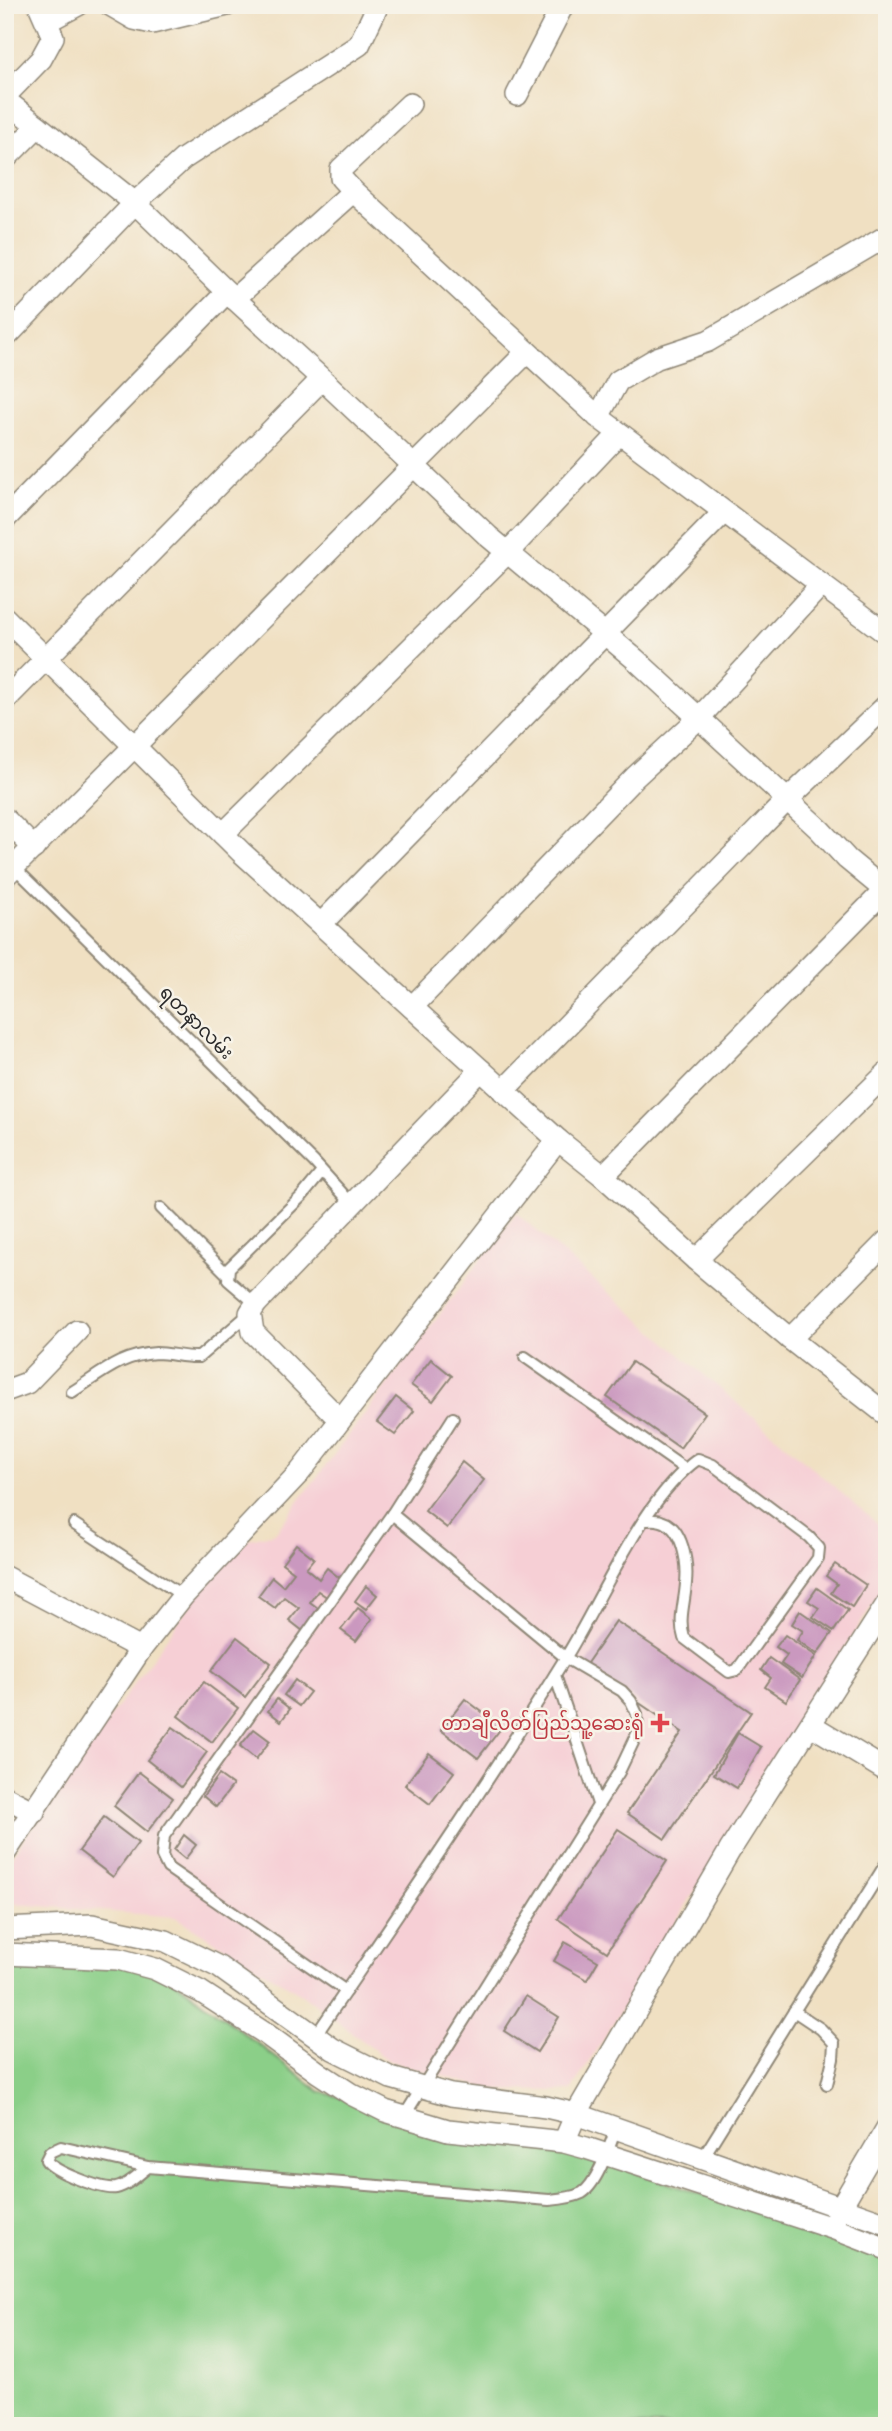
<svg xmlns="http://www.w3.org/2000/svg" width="892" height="2431" viewBox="0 0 892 2431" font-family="'Libre Caslon Text','Noto Sans Myanmar',serif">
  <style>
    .built { fill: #f6cfd5 }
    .green { fill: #8bcf88; stroke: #5b7d5a; stroke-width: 2 }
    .building { fill: #ca98bf }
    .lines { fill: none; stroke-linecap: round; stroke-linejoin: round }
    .lane-casing { stroke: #8e8676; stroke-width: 14 }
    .street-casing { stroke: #8e8676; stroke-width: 24 }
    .lane { stroke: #fff; stroke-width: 10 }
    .street { stroke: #fff; stroke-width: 21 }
    .health-dot { fill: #e0444e; stroke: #f7f3e8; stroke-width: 2.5 }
    .labels { text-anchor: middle; stroke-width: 5; stroke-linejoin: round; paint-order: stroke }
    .street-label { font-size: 19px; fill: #2b2b2b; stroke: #f7f3e8 }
    .health-label { font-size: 19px; fill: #be3a42; stroke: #f7f3e8; text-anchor: end }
  </style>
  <rect width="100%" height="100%" fill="#f7f3e8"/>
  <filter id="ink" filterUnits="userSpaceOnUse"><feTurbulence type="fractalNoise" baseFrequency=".0143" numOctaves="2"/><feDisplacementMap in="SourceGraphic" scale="14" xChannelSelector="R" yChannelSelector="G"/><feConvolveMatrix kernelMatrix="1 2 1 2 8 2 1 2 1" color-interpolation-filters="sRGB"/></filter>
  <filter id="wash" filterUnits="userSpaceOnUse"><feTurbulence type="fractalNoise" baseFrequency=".00686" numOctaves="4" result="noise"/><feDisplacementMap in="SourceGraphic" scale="28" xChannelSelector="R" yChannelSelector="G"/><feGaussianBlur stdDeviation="1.57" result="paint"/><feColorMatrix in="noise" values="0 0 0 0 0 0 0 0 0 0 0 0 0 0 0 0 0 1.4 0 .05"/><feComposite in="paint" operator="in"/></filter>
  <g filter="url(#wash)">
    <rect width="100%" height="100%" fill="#f0e0c2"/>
    <path class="built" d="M516,1213L887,1532V1581L571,2091L493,2090L389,2061L303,1995L175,1917L5,1903V1865L198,1594L249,1539L275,1533Z"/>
    <path class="green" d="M96,1953L174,1980L321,2092L429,2120L532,2137L887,2257V2426H5V1958Z"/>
    <g id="blocks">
      <g class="building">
        <path d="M431,1359L452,1376L433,1401L411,1385Z"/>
        <path d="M632,1362L705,1413L680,1448L607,1397Z"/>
        <path d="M396,1397L414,1411L395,1435L377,1422Z"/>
        <path d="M462,1462L484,1480L447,1528L425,1511Z"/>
        <path d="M296,1544L314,1558L306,1568L319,1579L327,1568L342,1580L328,1598L318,1591L310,1602L319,1609L303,1631L289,1620L299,1608L284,1597L275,1608L258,1596L272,1577L283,1586L294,1572L282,1563Z"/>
        <path d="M835,1564L866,1585L852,1607L831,1593L837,1584L826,1576Z"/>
        <path d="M366,1586L377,1595L366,1609L355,1601Z"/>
        <path d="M817,1588L848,1610L834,1631L813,1617L819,1608L808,1601Z"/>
        <path d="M358,1608L372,1619L356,1641L341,1630Z"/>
        <path d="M800,1611L832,1633L817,1654L797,1640L803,1631L792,1624Z"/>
        <path d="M616,1621L751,1712L665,1839L627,1813L682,1732L585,1666Z"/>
        <path d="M785,1635L816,1656L802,1678L781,1664L787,1655L776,1647Z"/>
        <path d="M237,1637L271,1663L245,1697L211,1671Z"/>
        <path d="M769,1658L800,1680L786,1701L765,1687L771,1678L761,1670Z"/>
        <path d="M295,1680L310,1692L299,1706L284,1695Z"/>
        <path d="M204,1682L238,1708L212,1742L178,1716Z"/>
        <path d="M277,1699L290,1709L281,1721L268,1711Z"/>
        <path d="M465,1699L502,1727L478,1758L441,1730Z"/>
        <path d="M173,1727L207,1752L181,1787L147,1760Z"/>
        <path d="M254,1729L270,1741L256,1759L240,1746Z"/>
        <path d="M738,1733L761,1747L737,1788L714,1774Z"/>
        <path d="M429,1753L454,1772L430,1804L405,1785Z"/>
        <path d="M139,1772L173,1798L147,1832L114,1806Z"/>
        <path d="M219,1775L233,1785L216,1807L203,1796Z"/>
        <path d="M104,1817L138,1843L113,1877L79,1851Z"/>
        <path d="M618,1829L667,1861L607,1952L558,1919Z"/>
        <path d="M184,1835L196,1845L185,1859L174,1850Z"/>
        <path d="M565,1942L598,1961L587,1980L554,1961Z"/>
        <path d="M526,1996L559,2017L537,2052L504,2031Z"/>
      </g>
    </g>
  </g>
  <g filter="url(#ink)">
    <use href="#blocks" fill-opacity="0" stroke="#8e8676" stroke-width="2"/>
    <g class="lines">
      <defs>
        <g id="lane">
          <path d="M14,867L314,1162L352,1204"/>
          <path d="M161,1208L227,1274"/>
          <path d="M256,1304L228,1280L229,1268L303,1195L322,1172"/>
          <path d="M525,1357L685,1469"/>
          <path d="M72,1392C101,1374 120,1355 156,1353C170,1353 185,1358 199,1357L250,1313"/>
          <path d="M392,1514L566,1658L622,1691L631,1701L637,1714L638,1732L619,1772L403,2118"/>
          <path d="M74,1524L183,1596"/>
          <path d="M555,1675L598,1804"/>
          <path d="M346,1991L168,1868L162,1856L164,1836L392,1514L453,1418"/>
          <path d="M794,2011L821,2029L834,2043L833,2059L827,2084"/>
          <path d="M316,2035C400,1911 485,1788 564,1660C602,1600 641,1500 698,1459L713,1465L809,1537L819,1548L818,1558L737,1670L729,1672L684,1638C678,1619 685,1602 686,1583C688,1563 683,1527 661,1521C656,1519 649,1520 644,1520"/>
          <path d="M702,2159L887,1862"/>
          <path d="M148,2167C139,2174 127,2186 116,2188C102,2190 54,2172 46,2160L50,2152L61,2147L148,2167L549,2200C560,2199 572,2198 582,2193C597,2184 610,2145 616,2129"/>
        </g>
        <g id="street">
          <path d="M110,5L134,19L152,23L227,5"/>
          <path d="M48,21L78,5"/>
          <path d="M517,95L563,5"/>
          <path d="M5,96L41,59L53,37L39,5"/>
          <path d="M5,100L38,126L5,159"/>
          <path d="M38,126L135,203L227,292L322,379L488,536L635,659L820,830L847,859L887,892"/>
          <path d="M352,190L598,417L887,634"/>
          <path d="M234,299L350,194L352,190L341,178V169L410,104"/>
          <path d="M5,338L135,203L183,159L359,45L378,5"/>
          <path d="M598,417L618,381L657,358L708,341L887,236"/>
          <path d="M5,519L227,292"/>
          <path d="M5,618L241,852L558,1140L300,1472L183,1596L141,1649"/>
          <path d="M5,700L322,379"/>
          <path d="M5,819L34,848"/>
          <path d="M223,834L508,552L619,434"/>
          <path d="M5,876L526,353"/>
          <path d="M321,924L724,512"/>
          <path d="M412,1007L635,777L699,718L821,585"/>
          <path d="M503,1091L786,801L887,705"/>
          <path d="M558,1140L603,1176L696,1260L790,1339"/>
          <path d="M603,1176L885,890"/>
          <path d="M887,1241L790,1339L887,1415"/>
          <path d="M696,1260L887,1073"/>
          <path d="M5,1391L27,1383L77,1331"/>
          <path d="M340,1420L253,1332L250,1313L256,1304L481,1070"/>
          <path d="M5,1577L141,1649L5,1853"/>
          <path d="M811,1725L887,1771"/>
          <path d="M5,1797L34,1812"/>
          <path d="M5,1929L92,1925L166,1941L219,1967L333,2049L391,2078L451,2095L546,2107L576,2114L887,2224"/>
          <path d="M5,1954L118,1959L155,1969L201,1992L266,2034L319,2073L351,2094L385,2111L448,2130L564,2142L586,2148L832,2228L887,2249"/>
          <path d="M564,2142L576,2114L730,1850L887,1604"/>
          <path d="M835,2221L840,2208L887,2128"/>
        </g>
      </defs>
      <use href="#lane" class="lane-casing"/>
      <use href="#street" class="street-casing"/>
      <use href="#lane" class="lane"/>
      <use href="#street" class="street"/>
    </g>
  </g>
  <path class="health-dot" d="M656.5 1712.5h7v7h7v7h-7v7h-7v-7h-7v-7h7z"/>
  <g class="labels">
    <g class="street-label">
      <text transform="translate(197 1022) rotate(45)" y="7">ရတနာလမ်း</text>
    </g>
    <g class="health-label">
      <text x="644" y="1730">တာချီလိတ်ပြည်သူ့ဆေးရုံ</text>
    </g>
  </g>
  <rect width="892" height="2431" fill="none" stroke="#f7f3e8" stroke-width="28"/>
</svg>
